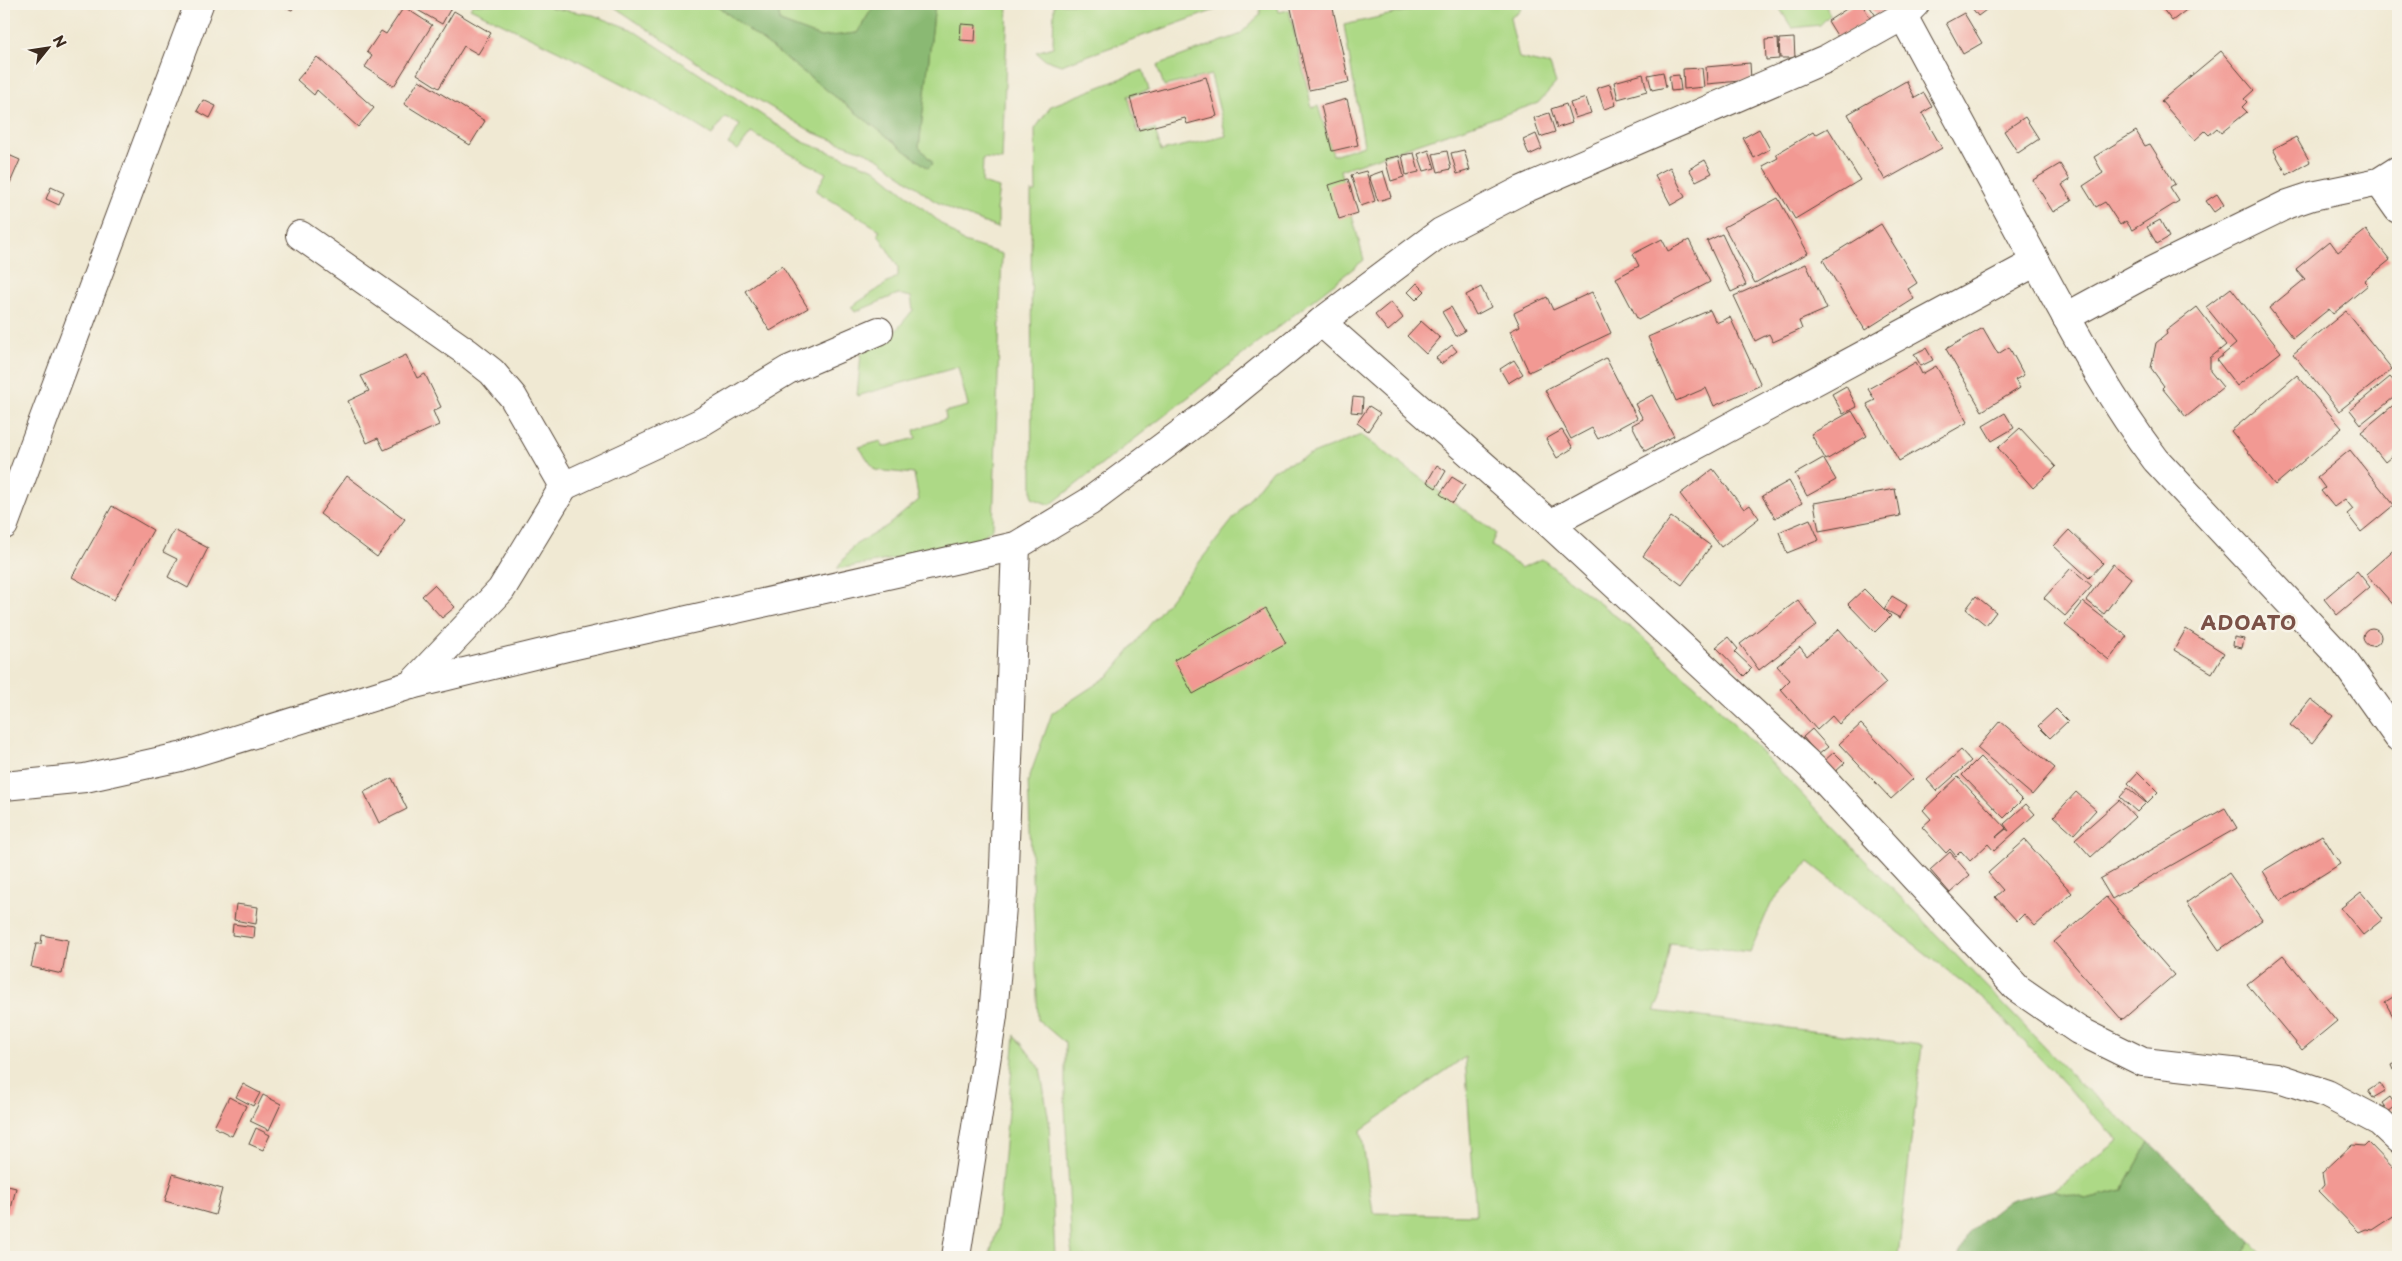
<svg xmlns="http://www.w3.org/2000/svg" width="2402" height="1261" viewBox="0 0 2402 1261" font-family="'Playpen Sans',sans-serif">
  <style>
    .green { fill: #add986; stroke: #748252; fill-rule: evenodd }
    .forest { fill: #8ab973; stroke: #627248 }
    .building { fill: #f29993 }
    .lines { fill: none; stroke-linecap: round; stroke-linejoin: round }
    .minor-casing { stroke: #564739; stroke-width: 30 }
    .minor { stroke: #fff; stroke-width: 28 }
    .labels { text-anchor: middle; stroke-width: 5; stroke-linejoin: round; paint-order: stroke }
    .district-label { font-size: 20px; font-weight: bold; letter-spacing: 1px; fill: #7b5147; stroke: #f7f3e8 }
  </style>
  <rect width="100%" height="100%" fill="#f7f3e8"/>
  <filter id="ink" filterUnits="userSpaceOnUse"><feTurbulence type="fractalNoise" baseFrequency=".02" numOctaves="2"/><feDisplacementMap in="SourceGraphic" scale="10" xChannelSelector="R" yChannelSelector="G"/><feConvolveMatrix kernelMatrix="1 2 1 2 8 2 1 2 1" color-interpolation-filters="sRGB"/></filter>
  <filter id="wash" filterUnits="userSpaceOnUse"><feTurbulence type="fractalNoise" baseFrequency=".0096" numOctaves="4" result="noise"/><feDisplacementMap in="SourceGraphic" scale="20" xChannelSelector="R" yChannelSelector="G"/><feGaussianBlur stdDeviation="1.12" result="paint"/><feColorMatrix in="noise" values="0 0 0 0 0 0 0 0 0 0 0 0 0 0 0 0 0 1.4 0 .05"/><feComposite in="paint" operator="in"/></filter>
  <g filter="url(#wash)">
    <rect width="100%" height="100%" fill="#f0e9d3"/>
    <g class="green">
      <path d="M473,4H543L553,8L593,15L631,29L803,142L875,169L964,242L1002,254L993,528L972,545L837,569L853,546L887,526L919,500L914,474L875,470L859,447L881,441L883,447L916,438L914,430L946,419L945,412L968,406L958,367L857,396L861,354L894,333L913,310L911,297L898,294L855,312L851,307L898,276V267L878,234L880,230L816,191L826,173L751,133L738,150L728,144L740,125L725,117L712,135C635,86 552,48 470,8Z"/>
      <path d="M591,4H715L928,168L933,163L919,147L935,4H1008L1002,160L983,158L982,183L999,188L996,210L998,211V228L956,212L933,200L881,160L868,153L814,133L702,66L613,6Z"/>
      <path d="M778,4H875L857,33L822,38L780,22Z"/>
      <path d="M1054,4H1221L1218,9L1061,65L1044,59L1036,52L1053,47Z"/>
      <path d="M1260,4H1277L1279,12L1289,10L1312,108L1318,106L1333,155L1364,145L1344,25L1437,4H1522L1519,12L1510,18L1519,58L1550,65L1556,83L1538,103L1340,170L1364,260L1050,505L1032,498L1031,192H1036L1035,129L1051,106L1143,70L1149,90L1128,96L1138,133L1155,129L1161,151L1226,136L1211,75L1164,86L1157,65L1239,35L1260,15Z"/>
      <path d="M1777,4H1825L1830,15L1820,25L1792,28Z"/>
      <path d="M1361,435L1496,533L1491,545L1521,568L1542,559L1639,634L1712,701L2079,1083L2149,1142L2122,1190L2086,1199L2054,1190L2118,1141L1984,999L1809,862L1771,903L1750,952L1670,943L1661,997L1654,1011L1922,1045L1898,1257H1072L1065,1105V1043L1038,1020L1028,781L1052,713L1110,675L1272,470ZM1465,1057L1476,1215L1373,1213L1361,1130Z"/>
      <path d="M1015,1035L1040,1068L1049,1121L1055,1257H989L997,1230Z"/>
      <path d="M2251,1242L2266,1257H2240Z"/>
    </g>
    <g class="forest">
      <path d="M715,4H778L780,22L821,37L857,33L875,4H935L919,147L933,163L928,168Z"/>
      <path d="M2149,1142L2251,1242L2240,1257H1958L1969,1232L2008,1201L2054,1190L2086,1199L2122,1190Z"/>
    </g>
    <g id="blocks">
      <g class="building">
        <path d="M277,4H295L292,10Z"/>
        <path d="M407,4H448L452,6L442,24Z"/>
        <path d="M1290,4H1332L1349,82L1309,90Z"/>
        <path d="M1854,4H1862L1871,20L1838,37L1828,21Z"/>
        <path d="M1868,4H1883L1887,9L1876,16Z"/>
        <path d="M1969,4H1994L1978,16Z"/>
        <path d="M2159,4H2194L2172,21Z"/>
        <path d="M404,7L432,25L394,86L365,67L372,56L367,52L381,31L386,34Z"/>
        <path d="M454,11L491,33L478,54L464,46L439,88L417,74Z"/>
        <path d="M1964,13L1982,43L1963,54L1946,23Z"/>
        <path d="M961,24L976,25L975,41L960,40Z"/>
        <path d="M1794,38L1795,58H1780L1779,39Z"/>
        <path d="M1778,39L1779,59L1766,60L1765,40Z"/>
        <path d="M2221,51L2254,90L2244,99L2247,102L2242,107L2247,112L2221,133L2217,128L2209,135L2205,131L2195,140L2161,101Z"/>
        <path d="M317,57L374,108L358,127L317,90L314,95L297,80Z"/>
        <path d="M1750,63L1751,80L1707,84L1706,67Z"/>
        <path d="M1702,68L1704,87L1684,89L1683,69Z"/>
        <path d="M1663,72L1666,87L1652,90L1648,75Z"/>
        <path d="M1643,74L1647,91L1618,99L1614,82Z"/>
        <path d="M1679,75L1681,90L1671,91L1669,76Z"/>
        <path d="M1206,77L1217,116L1187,124L1185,118L1139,130L1130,98Z"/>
        <path d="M419,80L485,121L470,145L404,104Z"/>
        <path d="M1906,81L1915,98L1924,93L1932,107L1922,113L1942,148L1885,180L1848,114Z"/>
        <path d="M1610,84L1616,105L1604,109L1597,88Z"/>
        <path d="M1586,98L1591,113L1575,118L1570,103Z"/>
        <path d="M1347,99L1358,145L1332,151L1321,106Z"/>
        <path d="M203,100L216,106L210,118L197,111Z"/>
        <path d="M1566,104L1572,123L1557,128L1551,109Z"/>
        <path d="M1549,113L1555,132L1540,137L1534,118Z"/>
        <path d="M2025,117L2039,139L2018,153L2004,131Z"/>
        <path d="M1828,128L1860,180L1795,219L1763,166L1778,158L1776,154L1813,132L1815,135Z"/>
        <path d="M1759,129L1770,149L1754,158L1743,138Z"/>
        <path d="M2136,131L2145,146L2150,144L2175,184L2170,187L2179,201L2132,230L2126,221L2120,225L2105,202L2096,207L2083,186L2103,173L2094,157Z"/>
        <path d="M1536,134L1542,149L1529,155L1523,140Z"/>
        <path d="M2296,137L2310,162L2287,175L2273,149Z"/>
        <path d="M1429,150L1435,168L1424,171L1418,154Z"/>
        <path d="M1464,150L1470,170L1457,174L1451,153Z"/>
        <path d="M1447,151L1451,169L1438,172L1433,154Z"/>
        <path d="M4,153L20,160L10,183L4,180Z"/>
        <path d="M1414,153L1419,172L1406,175L1402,155Z"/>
        <path d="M1399,156L1404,177L1391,181L1385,159Z"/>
        <path d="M1705,160L1712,173L1696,181L1689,169Z"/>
        <path d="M2060,164L2070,180L2062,185L2072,201L2053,212L2033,180Z"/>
        <path d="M1670,167L1685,197L1671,205L1655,175Z"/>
        <path d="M1366,171L1375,201L1361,206L1351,175Z"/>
        <path d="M1383,171L1391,197L1378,201L1369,176Z"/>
        <path d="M1348,179L1358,213L1339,219L1329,185Z"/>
        <path d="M51,187L64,193L59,205L46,199Z"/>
        <path d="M2217,194L2224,205L2214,212L2206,201Z"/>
        <path d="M1778,198L1808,253L1755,283L1724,227Z"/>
        <path d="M2160,220L2169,237L2157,244L2147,227Z"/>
        <path d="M1881,224L1917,283L1908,289L1914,299L1865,330L1823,260Z"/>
        <path d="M2366,230L2390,260L2364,281L2368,285L2333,314L2329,309L2293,338L2269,308L2305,279L2296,269L2330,241L2338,252Z"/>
        <path d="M1722,234L1746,285L1731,292L1707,241Z"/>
        <path d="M1662,239L1668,251L1689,240L1710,282L1638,320L1616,278L1639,266L1633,254Z"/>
        <path d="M1806,264L1827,309L1799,321L1802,329L1773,342L1769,334L1755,341L1734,296Z"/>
        <path d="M782,266L808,308L770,331L745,291Z"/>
        <path d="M1417,283L1425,291L1416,300L1408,292Z"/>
        <path d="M1481,287L1491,307L1476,315L1466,295Z"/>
        <path d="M2231,288L2281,352L2237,386L2217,360L2236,344L2206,307Z"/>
        <path d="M1592,292L1611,333L1529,372L1510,331L1520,326L1514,313L1547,297L1553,310Z"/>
        <path d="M1391,302L1403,318L1388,331L1375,315Z"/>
        <path d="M1451,307L1465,331L1456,336L1442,312Z"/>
        <path d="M2197,307L2226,345L2210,358V371L2223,387L2186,417L2162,388L2164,386L2151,368L2156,343L2167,334L2166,331Z"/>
        <path d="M1710,310L1716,323L1730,317L1761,385L1714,406L1706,388L1676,401L1648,337Z"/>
        <path d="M2346,311L2392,369L2339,411L2293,354Z"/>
        <path d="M1421,321L1440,338L1426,354L1407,336Z"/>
        <path d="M1983,328L1998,354L2009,347L2024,375L2015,380L2020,388L1982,411L1946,349Z"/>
        <path d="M1452,345L1457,351L1441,364L1436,358Z"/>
        <path d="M1926,348L1933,360L1921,366L1914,354Z"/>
        <path d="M406,355L417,378L425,374L441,407L433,411L439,425L384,450L378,438L367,443L348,401L369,391L361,376Z"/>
        <path d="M1606,358L1637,418L1598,439L1592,428L1571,439L1545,390Z"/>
        <path d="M1514,360L1523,374L1508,383L1500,369Z"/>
        <path d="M1916,362L1922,374L1936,366L1968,422L1899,461L1867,404L1875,400L1868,389Z"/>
        <path d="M2297,375L2342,428L2275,485L2231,431Z"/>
        <path d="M2390,377L2398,386V394L2361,424L2350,410Z"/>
        <path d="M1846,386L1857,407L1843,414L1832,394Z"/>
        <path d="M1652,395L1674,436L1645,451L1632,425L1643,419L1635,404Z"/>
        <path d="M1353,397L1363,398L1362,413L1351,412Z"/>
        <path d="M2397,402L2398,454L2397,452L2385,462L2361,432Z"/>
        <path d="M1369,406L1380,413L1368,431L1357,423Z"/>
        <path d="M1852,411L1867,436L1826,460L1811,434Z"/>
        <path d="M2005,413L2014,428L1992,441L1983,426Z"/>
        <path d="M2020,428L2056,467L2033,488L1998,448Z"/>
        <path d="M1562,430L1573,448L1557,458L1546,439Z"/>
        <path d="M2350,450L2394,505L2361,532L2347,514L2353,509L2345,499L2334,507L2321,491L2325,488L2317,477Z"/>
        <path d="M1823,458L1836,480L1807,496L1795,474Z"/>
        <path d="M1437,465L1446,471L1436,488L1427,482Z"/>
        <path d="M1713,469L1744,509L1750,505L1759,518L1721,547L1680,494Z"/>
        <path d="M347,476L405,519L377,557L320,514Z"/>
        <path d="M1452,477L1465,485L1453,503L1440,494Z"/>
        <path d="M1789,481L1802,503L1775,518L1762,496Z"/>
        <path d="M1895,489L1900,516L1819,531L1814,503Z"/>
        <path d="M112,506L153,530L114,600L72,577Z"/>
        <path d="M1671,517L1711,546L1682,585L1643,556Z"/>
        <path d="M1810,519L1819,540L1787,553L1779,532Z"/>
        <path d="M174,530L208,548L188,588L168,577L177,559L163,552Z"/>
        <path d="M2069,530L2103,563L2089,578L2054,546Z"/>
        <path d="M2398,546V610L2366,574Z"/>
        <path d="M2113,564L2131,578L2104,614L2086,600Z"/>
        <path d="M2071,568L2092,586L2065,616L2044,598Z"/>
        <path d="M2357,571L2370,587L2337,615L2324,599Z"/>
        <path d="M434,585L455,607L442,618L422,596Z"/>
        <path d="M1864,589L1891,616L1875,632L1848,604Z"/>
        <path d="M1892,596L1907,605L1900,618L1884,609Z"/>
        <path d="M1976,596L1996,612L1986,625L1966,609Z"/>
        <path d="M1798,600L1817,625L1759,670L1740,644Z"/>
        <path d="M2083,602L2127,636L2109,660L2065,625Z"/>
        <path d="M1266,608L1286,643L1193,694L1174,660Z"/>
        <circle cx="2372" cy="637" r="9"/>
        <path d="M1839,629L1886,683L1839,724L1832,716L1817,730L1781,689L1790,680L1777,666L1800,647L1807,656Z"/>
        <path d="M2186,629L2224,653L2212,673L2174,650Z"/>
        <path d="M1728,637L1738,649L1735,652L1752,668L1744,676L1716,647Z"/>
        <path d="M2234,637L2244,639L2242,648L2233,646Z"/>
        <path d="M2311,699L2333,716L2312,743L2290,725Z"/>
        <path d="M2056,709L2068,721L2050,738L2038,726Z"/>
        <path d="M2000,721L2055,768L2032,795L1977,748Z"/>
        <path d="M1861,724L1913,779L1891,799L1839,744Z"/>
        <path d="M1812,729L1828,747L1818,755L1803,737Z"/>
        <path d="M1961,750L1971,761L1937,791L1927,780Z"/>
        <path d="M1834,752L1845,763L1834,773L1823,762Z"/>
        <path d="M1980,757L2022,800L2004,818L1962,775Z"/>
        <path d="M2138,772L2158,792L2147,803L2128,783Z"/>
        <path d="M1958,777L2006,828L1996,837L2006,829L2009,831L2004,824L2026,804L2035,814L1994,851L1988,844L1970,861L1961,851L1956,856L1950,849L1946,853L1922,827L1931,819L1923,810Z"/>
        <path d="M392,778L407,809L379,823L364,792Z"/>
        <path d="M2128,788L2146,803L2137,812L2120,797Z"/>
        <path d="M2076,792L2096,810L2074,834L2054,816Z"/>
        <path d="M2119,800L2135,817L2091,857L2075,839Z"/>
        <path d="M2225,808L2237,828L2112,899L2100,879Z"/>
        <path d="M2322,835L2340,864L2281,901L2263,871Z"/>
        <path d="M2025,840L2072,893L2035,926L2024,914L2017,921L1995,897L2003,890L1988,873Z"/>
        <path d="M1950,852L1970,875L1950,893L1930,870Z"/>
        <path d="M2229,873L2262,920L2219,950L2186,903Z"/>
        <path d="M2361,892L2383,919L2363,935L2341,908Z"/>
        <path d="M2106,897L2174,975L2122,1020L2054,942Z"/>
        <path d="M236,904L258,907L256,924L234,920Z"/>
        <path d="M233,924L255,927L254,938L232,935Z"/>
        <path d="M42,935L68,940L62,974L31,967L36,944H41Z"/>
        <path d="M2283,955L2337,1021L2302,1050L2247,984Z"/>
        <path d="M2398,994V1025L2385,1002Z"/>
        <path d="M2398,1062V1080L2392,1065Z"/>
        <path d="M2380,1083L2385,1091L2373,1098L2368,1091Z"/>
        <path d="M243,1084L260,1093L253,1106L236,1097Z"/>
        <path d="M2398,1087V1102L2392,1092Z"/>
        <path d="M263,1095L281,1104L269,1130L250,1121Z"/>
        <path d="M229,1097L246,1106L232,1136L214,1127Z"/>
        <path d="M2390,1097L2396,1106L2388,1112L2382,1103Z"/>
        <path d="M256,1128L270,1135L263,1150L249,1144Z"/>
        <path d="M2368,1142L2398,1173V1213L2372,1230L2366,1229L2359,1232L2319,1191L2324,1185L2322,1173L2352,1145L2364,1146Z"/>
        <path d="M173,1174L222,1189L215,1215L165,1201Z"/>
        <path d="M4,1185L16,1188L10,1213L4,1212Z"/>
      </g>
    </g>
  </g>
  <g filter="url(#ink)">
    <use href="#blocks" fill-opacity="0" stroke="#564739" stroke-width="1"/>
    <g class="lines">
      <defs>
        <g id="minor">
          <path d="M1903,16C1945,94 1987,171 2029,249C2069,322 2106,394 2156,460L2344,661L2398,737"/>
          <path d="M2379,182L2398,209"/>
          <path d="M300,235L468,353L492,372L513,397L564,486L501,590L411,685"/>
          <path d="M2066,317L2147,273L2288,204L2312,196L2379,182L2398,170"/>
          <path d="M1321,322L1550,524L1815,770L2017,988L2078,1030L2143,1062L2276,1077L2327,1094L2380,1122L2398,1139"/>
          <path d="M564,486L700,423L788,370L879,331"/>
          <path d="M1550,524L2036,262"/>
          <path d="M4,525L199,4"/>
          <path d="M4,786L85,778L180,757L411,685L567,647L1016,546L1089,502L1219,405L1321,322L1441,232L1522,190L1828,58L1903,16L1915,4"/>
          <path d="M956,1257L993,1016L1003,894L1016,546"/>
        </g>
      </defs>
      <use href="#minor" class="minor-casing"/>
      <use href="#minor" class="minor"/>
    </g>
  </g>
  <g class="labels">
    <g class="district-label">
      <text x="2249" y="630">ADOATO</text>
    </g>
  </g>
  <rect width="2402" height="1261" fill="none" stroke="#f7f3e8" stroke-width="20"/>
  <g transform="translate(48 48) rotate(60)" stroke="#f7f3e8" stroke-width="4" paint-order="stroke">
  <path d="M0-4L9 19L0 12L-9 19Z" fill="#3b2a1e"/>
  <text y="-8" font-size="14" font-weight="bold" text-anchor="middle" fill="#3b2a1e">N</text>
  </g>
</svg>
